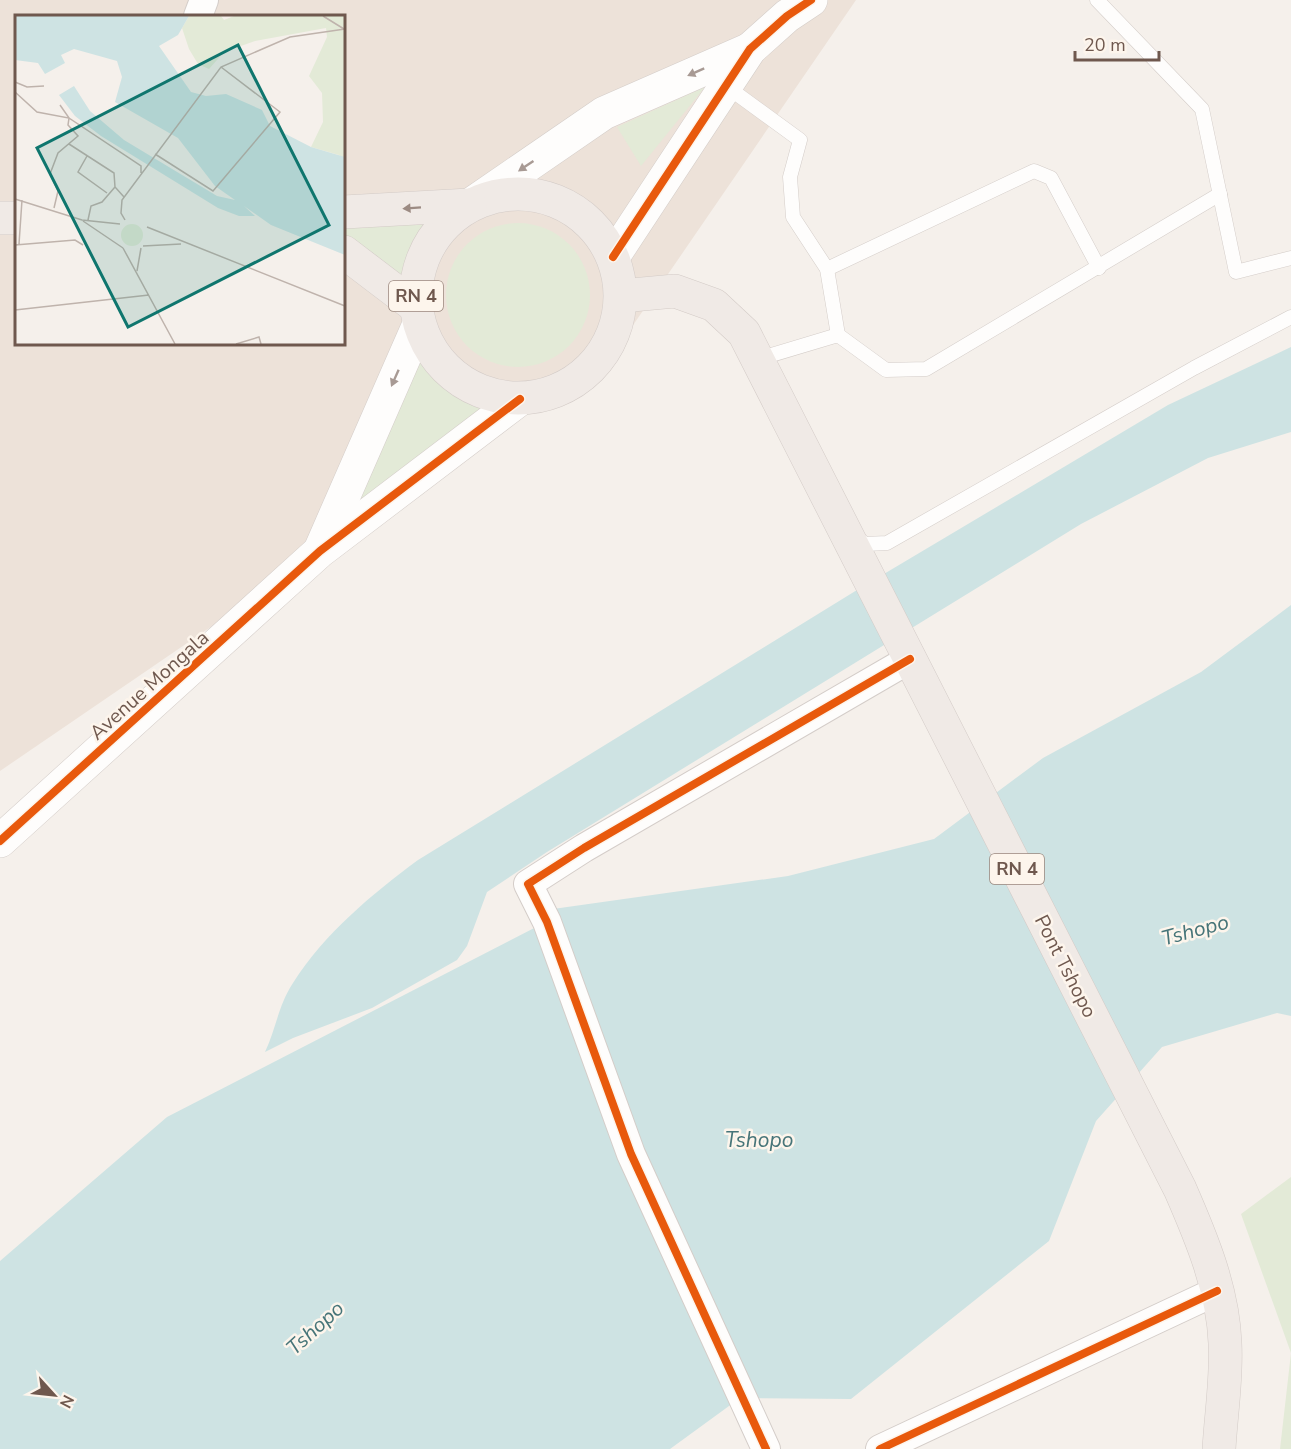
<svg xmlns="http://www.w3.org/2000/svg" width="1291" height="1449" viewBox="0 0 1291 1449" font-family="'Nunito Sans',sans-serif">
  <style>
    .residential { fill: #ede2d9; fill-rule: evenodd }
    .green { fill: #e3ead7 }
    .water { fill: #cee3e3 }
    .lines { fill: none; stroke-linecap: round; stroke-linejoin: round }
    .service-casing { stroke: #d4cdc9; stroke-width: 15 }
    .minor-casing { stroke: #d4cdc9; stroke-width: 30 }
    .tertiary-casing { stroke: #d4cdc9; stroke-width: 34 }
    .trunk-casing { stroke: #d3cbc7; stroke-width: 34 }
    .service { stroke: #fefdfc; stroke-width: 14 }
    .minor { stroke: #fefdfc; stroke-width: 28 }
    .tertiary { stroke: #fefdfc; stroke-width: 33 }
    .trunk { stroke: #f0eae6; stroke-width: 33 }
    .cycleway-casing { stroke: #fdf5ec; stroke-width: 11 }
    .cycleway { stroke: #e8590c; stroke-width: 8 }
    .oneway { fill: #a89a94 }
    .oneway2 { fill: #9c8b83 }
    .labels { text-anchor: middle; stroke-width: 5; stroke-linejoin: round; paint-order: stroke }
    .shield { fill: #fdf5ec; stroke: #9a877d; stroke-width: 1.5 }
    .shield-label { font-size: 18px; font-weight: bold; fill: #6f584e }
    .street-label { font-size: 20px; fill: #6f584e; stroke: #fdf5ec }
    .water-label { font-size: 21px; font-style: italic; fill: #477579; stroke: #fdf5ec }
    .inset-road { fill: none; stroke: #bfb3ac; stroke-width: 1.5 }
    .view { fill: #0f766e; fill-opacity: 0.15; stroke: #0f766e; stroke-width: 3 }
    .inset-edge { fill: none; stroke: #6f584e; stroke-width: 3 }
  </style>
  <rect width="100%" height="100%" fill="#f5f0eb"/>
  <path class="residential" d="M0,0H856L616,350L0,771ZM16,16H344V344H16Z"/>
  <g class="green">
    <path d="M705,87L641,166L617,127Z"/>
    <path d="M344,218L427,219C411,242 402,261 401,288L344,245Z"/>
    <circle cx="518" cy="295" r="72"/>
    <path d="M417,354L446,388L487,409L359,501Z"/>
    <path d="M1291,1177V1449H1280L1291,1353L1241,1214Z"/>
  </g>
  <g class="water">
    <path d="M1291,347V432L1208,458L1081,524L547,852L487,892L467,946L457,960L372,1008L293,1038L265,1052C276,1029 278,1006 293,983C325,933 371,895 418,860L857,590L1168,405Z"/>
    <path d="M1291,605V1016L1277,1013L1162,1047L1096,1121L1049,1241L851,1399L740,1398L670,1449H0V1261L167,1117L542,924L553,909L788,876L934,839L1043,758L1201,672Z"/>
  </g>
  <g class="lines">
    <defs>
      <g id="service">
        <path d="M1097,0L1202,109L1236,272L1291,258"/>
        <path d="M726,86L800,140L790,177L793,217L827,269L838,335"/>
        <path d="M827,269L1034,171L1051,178L1099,268"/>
        <path d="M758,359L838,335L886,370L926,369L1220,194"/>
        <path d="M856,537L865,544L887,543L1194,368L1291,317"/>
      </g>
      <g id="minor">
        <path d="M198,16L204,0"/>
        <path d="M766,1449L631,1154L547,922L528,884L584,848L910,659"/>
        <path d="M880,1449L1217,1291"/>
      </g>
      <g id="tertiary">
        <path d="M470,205L604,113L750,49"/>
        <path d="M613,257L750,49L787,16L811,0"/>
        <path d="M321,548L419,324"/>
        <path d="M0,841L320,551L520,399"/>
      </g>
      <g id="trunk">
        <circle cx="518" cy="296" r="102"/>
        <path d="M344,212L470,205"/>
        <path d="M0,218H16"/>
        <path d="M344,252L415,306"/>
        <path d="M621,296L675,291L714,305L744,333L1180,1189C1201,1237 1223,1289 1225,1343C1227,1378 1221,1414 1219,1449"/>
      </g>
    </defs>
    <use href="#service" class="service-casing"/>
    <use href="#minor" class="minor-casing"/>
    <use href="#tertiary" class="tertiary-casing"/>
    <use href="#trunk" class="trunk-casing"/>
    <use href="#service" class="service"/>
    <use href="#minor" class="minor"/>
    <use href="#tertiary" class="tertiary"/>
    <use href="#trunk" class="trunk"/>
    <defs>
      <g id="cycleway">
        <path d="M613,257L750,49L787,16L811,0"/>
        <path d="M0,841L320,551L520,399"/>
        <path d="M766,1449L631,1154L547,922L528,884L584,848L910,659"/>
        <path d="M880,1449L1217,1291"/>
      </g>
    </defs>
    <use href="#cycleway" class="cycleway-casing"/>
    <use href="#cycleway" class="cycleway"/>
  </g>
  <defs><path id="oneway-solid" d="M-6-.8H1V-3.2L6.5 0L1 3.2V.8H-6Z" transform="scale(1.5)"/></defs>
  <g class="oneway">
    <use href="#oneway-solid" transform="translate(696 72) rotate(156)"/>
    <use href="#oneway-solid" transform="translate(526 166) rotate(146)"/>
    <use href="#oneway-solid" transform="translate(395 378) rotate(114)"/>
  </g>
  <use class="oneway2" href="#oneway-solid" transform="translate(412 208) rotate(176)"/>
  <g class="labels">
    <g class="shield">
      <rect x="389" y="281" width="54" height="30" rx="4.5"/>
      <rect x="990" y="854" width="54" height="30" rx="4.5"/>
    </g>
    <g class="shield-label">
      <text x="416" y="302">RN 4</text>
      <text x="1017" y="875">RN 4</text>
    </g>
    <g class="street-label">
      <text transform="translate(149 685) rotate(-42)" y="7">Avenue Mongala</text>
      <text transform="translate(1066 966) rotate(63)" y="7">Pont Tshopo</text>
    </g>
    <g class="water-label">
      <text transform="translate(1195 930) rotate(-15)" y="7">Tshopo</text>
      <text x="759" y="1147">Tshopo</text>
      <text transform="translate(315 1328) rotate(-42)" y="7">Tshopo</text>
    </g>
  </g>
  <g transform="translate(15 15)">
    <rect width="330" height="330" fill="#f5f0eb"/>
    <path d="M174,1H206L209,5L219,1H330V146L324,140L296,132L308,107L307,78L294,61L312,22L311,13L240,26L209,37L194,54L183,49L174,34L167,13ZM106 220a11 11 0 1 1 22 0a11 11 0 1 1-22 0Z" fill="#e3ead7"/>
    <path d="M0,1H174L163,20L144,31L176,77L191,81L211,79L247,95L255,111L296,132L330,142V240L256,210L229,191L240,201H224L203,193L86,121L60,101L44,80L59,71L75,96L109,125L202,181L220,185L200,171L163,123L100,87L107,62L102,46L59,34L46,40L50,48L30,59L23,48L0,45Z" fill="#cee3e3"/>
    <path class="inset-road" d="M308,1L329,14M0,67L12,72L29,71M0,77L22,97L54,103L53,110L63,121L43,138L35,159L43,176L39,193M45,90L54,103L126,151V158M54,129L99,158L100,172L109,182M140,139L198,176L265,97L206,52M72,141L63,157L92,178M0,184L67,205L105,209M73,205L76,191L87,187L100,172M110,205L106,198L107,185L206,52L275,22L330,14M68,206L108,233M132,212L330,291M4,229L7,185M0,230L60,225L68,230M128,231L166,229M108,233L160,329M122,256L126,233M0,295L134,280M221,329L244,322L246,329"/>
    <path class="view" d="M223,30L314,210L113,312L22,133Z"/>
    <rect width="330" height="330" class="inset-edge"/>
  </g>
  <g transform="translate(54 1395) rotate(117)" stroke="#fdf5ec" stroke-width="4.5" paint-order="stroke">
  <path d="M0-4.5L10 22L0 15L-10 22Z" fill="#6f584e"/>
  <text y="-9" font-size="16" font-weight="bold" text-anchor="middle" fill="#6f584e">N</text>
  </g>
  <path d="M1075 51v9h84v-9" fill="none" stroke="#6f584e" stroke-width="3"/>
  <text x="1084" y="51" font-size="18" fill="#6f584e" stroke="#fdf5ec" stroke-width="4.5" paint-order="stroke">20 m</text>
</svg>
